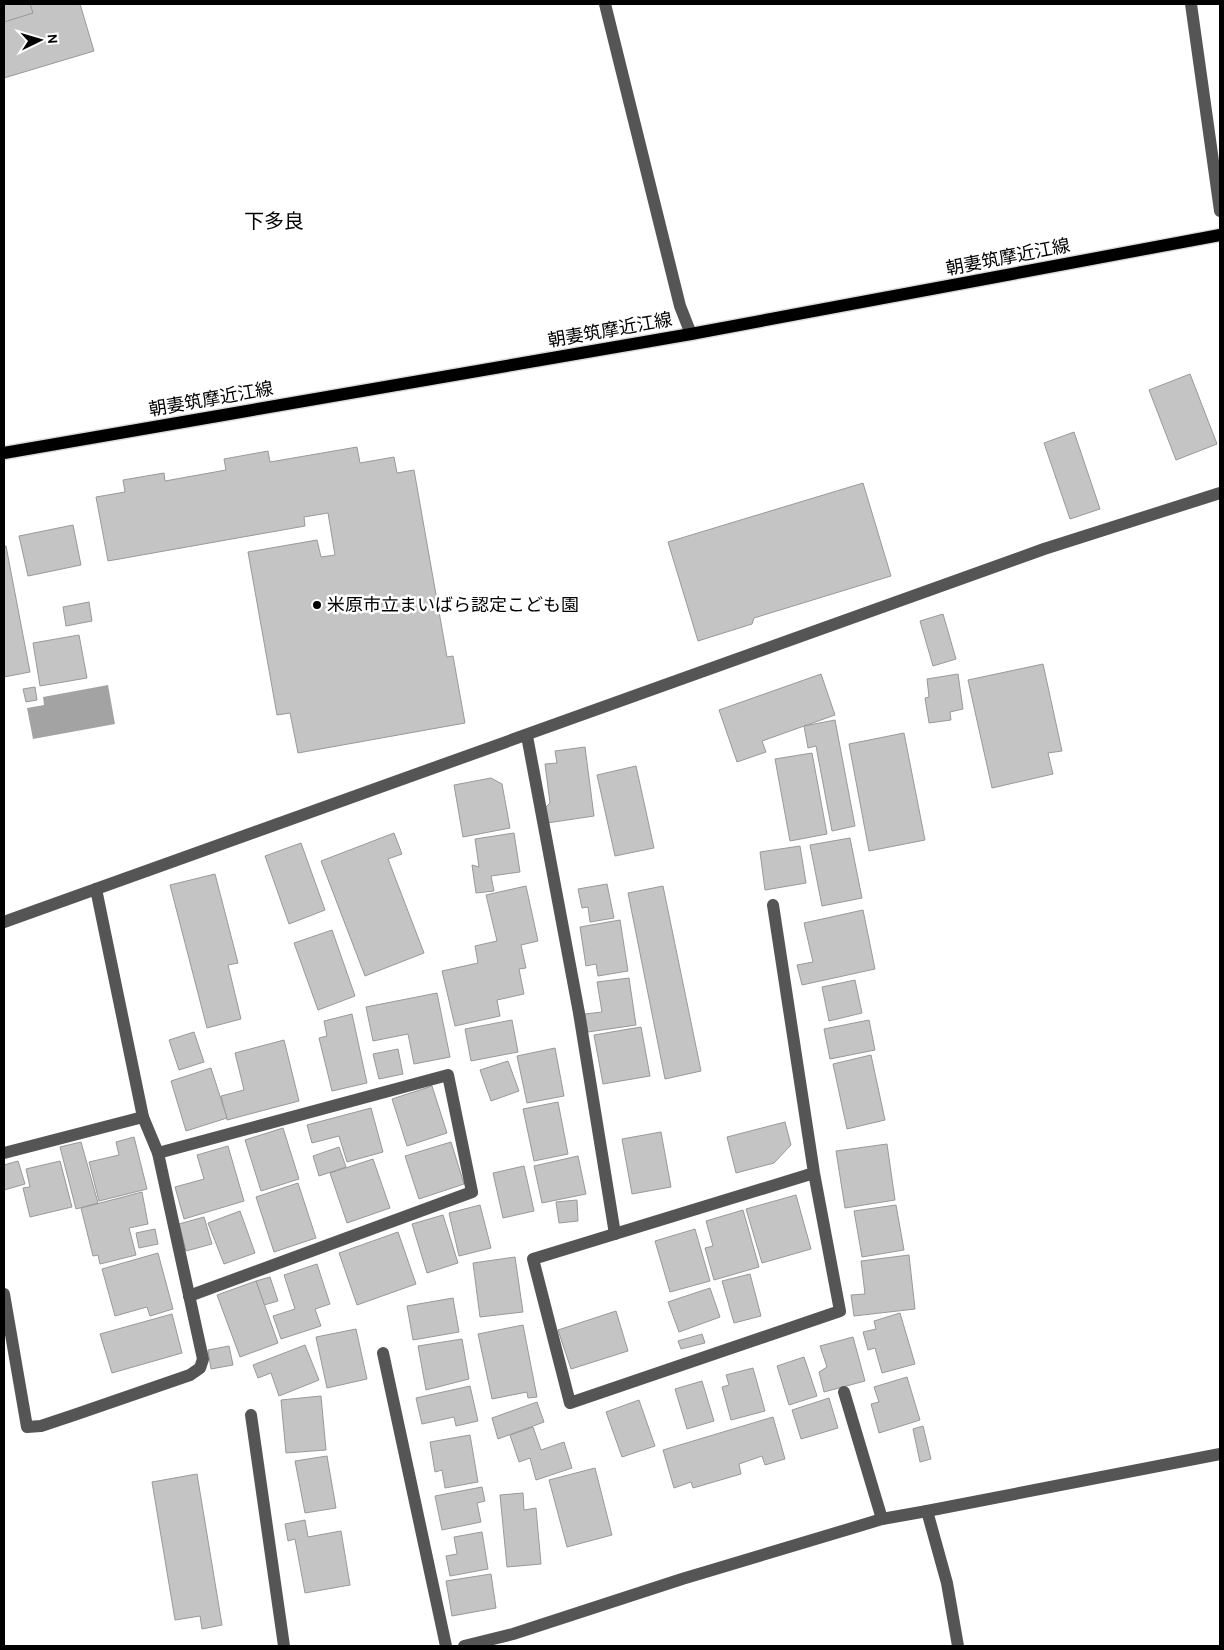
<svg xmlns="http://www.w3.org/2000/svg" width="1224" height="1650" viewBox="0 0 1224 1650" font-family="Karla,'Noto Sans JP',sans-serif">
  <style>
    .water { fill: #a3a3a3 }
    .building { fill: #c4c4c4; stroke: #999 }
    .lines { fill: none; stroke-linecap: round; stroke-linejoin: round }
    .major-casing { stroke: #dbdbdb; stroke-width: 15 }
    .minor { stroke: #555; stroke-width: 12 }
    .major { stroke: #000; stroke-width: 12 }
    .poi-dot { fill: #000; stroke: #fff; stroke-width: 2 }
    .labels { text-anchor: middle; stroke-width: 5; stroke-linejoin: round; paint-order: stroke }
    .street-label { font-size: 18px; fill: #000; stroke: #fff }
    .poi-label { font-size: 18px; fill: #000; stroke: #fff; text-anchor: start }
    .quarter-label { font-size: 20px; fill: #000; stroke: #fff }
  </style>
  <rect width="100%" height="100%" fill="#fff"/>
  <path class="water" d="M108,685L115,724L33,739L27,708L44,705L43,697Z"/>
  <g class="building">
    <path d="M4,4H80L94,51L4,78Z"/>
    <path d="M4,4H30L33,13L4,22Z"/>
    <path d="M1190,374L1217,444L1176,460L1149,390Z"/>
    <path d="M1074,432L1100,509L1070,519L1044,443Z"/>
    <path d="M357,447L360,463L394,457L397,473L414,470L447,657L453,656L465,723L298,753L290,713L277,715L248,552L317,540L321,557L335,555L328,513L304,517L305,526L108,561L96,497L125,492L123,480L164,473L165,481L226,470L224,459L268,451L270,462Z"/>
    <path d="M863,483L891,576L754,618L752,624L698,641L668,542Z"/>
    <path d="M73,525L81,565L28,576L19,536Z"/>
    <path d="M4,546H6L30,672L4,677Z"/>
    <path d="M89,602L92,621L66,626L63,607Z"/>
    <path d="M943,614L956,659L933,666L920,621Z"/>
    <path d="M79,635L87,678L40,686L33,643Z"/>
    <path d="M1043,664L1062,751L1048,753L1053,774L992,788L968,680Z"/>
    <path d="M821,674L835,715L762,741L766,752L737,762L719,710Z"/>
    <path d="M958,674L963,709L950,712L951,720L929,723L925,698L929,697L927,679Z"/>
    <path d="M35,687L37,700L26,702L23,689Z"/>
    <path d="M835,720L855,826L832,831L816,746L808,748L804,726Z"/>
    <path d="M904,733L925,840L869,851L849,744Z"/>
    <path d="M585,747L594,816L547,823L545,808L550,803L545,764L557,763L555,751Z"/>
    <path d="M812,753L827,834L790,841L775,759Z"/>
    <path d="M636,766L654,848L615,856L597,775Z"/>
    <path d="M491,778L502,784L510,828L463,837L454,785Z"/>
    <path d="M394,833L402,854L388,859L424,953L365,976L321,861Z"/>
    <path d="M514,833L520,872L491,876L494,891L476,893L472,865L479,867L475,839Z"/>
    <path d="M850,838L862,898L822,906L810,845Z"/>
    <path d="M301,843L325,910L289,924L265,856Z"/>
    <path d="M800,846L806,883L765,890L760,852Z"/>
    <path d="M215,874L238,963L228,965L241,1019L207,1028L170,885Z"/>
    <path d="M607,884L614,918L590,922L588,907L582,908L578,889Z"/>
    <path d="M526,886L538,941L521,945L526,968L519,969L524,994L497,1000L500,1016L455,1026L442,971L478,963L475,946L497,941L486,895Z"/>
    <path d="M663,886L701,1071L665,1079L628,893Z"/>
    <path d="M863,910L875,969L802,985L797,965L813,962L804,923Z"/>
    <path d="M620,920L628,971L598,976L596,964L586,966L580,927Z"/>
    <path d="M332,930L355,996L318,1010L294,943Z"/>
    <path d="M629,978L636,1025L588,1032L585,1014L602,1012L597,982Z"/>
    <path d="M855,980L862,1013L829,1021L822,987Z"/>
    <path d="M437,993L450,1057L414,1064L408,1034L373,1041L366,1007Z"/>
    <path d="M352,1014L367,1083L332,1091L319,1038L327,1036L324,1021Z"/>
    <path d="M512,1020L518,1052L471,1061L465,1029Z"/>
    <path d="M869,1020L875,1050L830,1059L824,1029Z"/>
    <path d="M641,1027L650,1076L603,1084L594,1035Z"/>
    <path d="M194,1032L204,1062L179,1070L169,1040Z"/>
    <path d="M284,1040L299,1101L227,1120L221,1096L244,1090L235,1053Z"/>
    <path d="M555,1048L564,1096L527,1103L517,1056Z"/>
    <path d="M398,1049L403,1074L379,1079L373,1054Z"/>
    <path d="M871,1055L885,1120L847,1129L833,1064Z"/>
    <path d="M508,1061L519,1091L491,1101L480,1070Z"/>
    <path d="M211,1068L227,1118L186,1131L171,1081Z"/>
    <path d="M432,1086L447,1133L407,1146L392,1099Z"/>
    <path d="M558,1102L568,1154L534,1161L523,1109Z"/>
    <path d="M371,1108L383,1152L347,1162L339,1136L312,1143L307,1125Z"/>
    <path d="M785,1122L791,1145L774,1163L736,1173L727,1137Z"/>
    <path d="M283,1128L299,1179L261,1191L245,1140Z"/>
    <path d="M661,1132L671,1187L632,1194L622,1139Z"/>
    <path d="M134,1137L147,1189L99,1201L89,1162L119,1155L116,1142Z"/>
    <path d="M81,1142L98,1203L76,1209L60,1147Z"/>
    <path d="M451,1142L464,1184L419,1199L405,1156Z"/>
    <path d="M887,1144L895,1200L845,1208L836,1151Z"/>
    <path d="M228,1146L244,1201L184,1219L175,1187L204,1179L197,1155Z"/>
    <path d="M339,1147L346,1167L319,1176L313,1156Z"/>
    <path d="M578,1156L586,1194L542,1203L534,1166Z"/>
    <path d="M373,1159L390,1208L347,1223L330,1173Z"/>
    <path d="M18,1161L25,1184L4,1190V1165Z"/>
    <path d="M60,1161L72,1207L30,1217L23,1188L30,1187L26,1169Z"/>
    <path d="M524,1166L534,1211L503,1218L493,1173Z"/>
    <path d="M298,1183L316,1238L274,1252L256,1197Z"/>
    <path d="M142,1192L148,1224L129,1228L136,1255L100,1264L98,1255L93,1256L81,1208Z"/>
    <path d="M796,1195L811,1249L762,1263L746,1209Z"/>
    <path d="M577,1200L578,1221L559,1223L556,1202Z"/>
    <path d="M480,1205L491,1248L459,1256L449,1213Z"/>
    <path d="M896,1205L904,1250L862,1257L854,1211Z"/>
    <path d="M743,1210L759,1267L714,1280L705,1248L713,1246L706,1221Z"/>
    <path d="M240,1211L255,1253L224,1264L208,1223Z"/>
    <path d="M443,1215L458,1263L427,1273L412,1224Z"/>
    <path d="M204,1217L212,1244L186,1251L179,1224Z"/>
    <path d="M155,1229L158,1244L139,1248L136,1233Z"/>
    <path d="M695,1229L710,1281L670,1292L655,1241Z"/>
    <path d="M398,1232L416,1284L357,1305L339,1253Z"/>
    <path d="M158,1253L173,1309L150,1316L147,1307L115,1316L102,1269Z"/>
    <path d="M909,1255L915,1309L854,1316L851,1295L865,1294L861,1261Z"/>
    <path d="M515,1257L523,1312L480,1317L473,1263Z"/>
    <path d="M317,1264L330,1304L315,1309L321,1326L281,1339L273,1316L295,1309L284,1275Z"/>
    <path d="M750,1274L761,1316L734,1323L722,1281Z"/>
    <path d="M270,1277L278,1301L264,1305L256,1281Z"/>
    <path d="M256,1281L278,1343L240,1357L217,1295Z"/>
    <path d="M710,1288L720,1317L679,1332L668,1302Z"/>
    <path d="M453,1298L459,1332L413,1340L407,1306Z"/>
    <path d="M616,1311L628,1351L571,1369L558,1330Z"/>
    <path d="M900,1313L915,1364L882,1373L875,1348L868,1350L863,1332L876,1329L874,1321Z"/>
    <path d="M172,1314L182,1353L112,1373L100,1334Z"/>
    <path d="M523,1325L537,1397L528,1398L527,1392L492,1399L478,1334Z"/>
    <path d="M356,1329L367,1379L327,1388L316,1337Z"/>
    <path d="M702,1334L705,1343L681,1349L678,1341Z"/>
    <path d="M853,1337L865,1381L824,1392L819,1372L827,1367L820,1346Z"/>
    <path d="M462,1339L469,1379L426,1390L418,1346Z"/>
    <path d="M305,1345L319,1380L279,1396L271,1373L258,1378L253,1365Z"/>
    <path d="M229,1346L233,1365L211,1369L208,1350Z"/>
    <path d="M804,1357L817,1396L789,1405L777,1366Z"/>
    <path d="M753,1368L765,1411L731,1420L722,1387L729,1385L726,1375Z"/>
    <path d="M907,1377L920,1420L879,1433L871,1404L879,1402L874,1387Z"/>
    <path d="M702,1381L714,1421L687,1429L675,1389Z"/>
    <path d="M470,1386L478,1421L456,1426L454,1417L422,1424L416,1398Z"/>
    <path d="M321,1396L326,1450L286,1453L281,1400Z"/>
    <path d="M829,1398L838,1428L801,1439L792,1410Z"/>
    <path d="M639,1400L655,1446L622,1457L606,1412Z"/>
    <path d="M537,1402L544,1422L498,1439L492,1418Z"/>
    <path d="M773,1417L785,1459L765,1465L762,1456L739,1464L741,1474L693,1488L691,1482L674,1488L663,1450Z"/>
    <path d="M923,1426L931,1459L920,1462L913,1429Z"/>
    <path d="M533,1427L541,1450L564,1442L572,1468L536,1480L530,1458L519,1462L510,1435Z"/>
    <path d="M470,1435L478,1482L445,1488L442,1470L435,1472L430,1442Z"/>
    <path d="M327,1456L336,1508L305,1513L295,1461Z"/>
    <path d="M595,1468L612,1535L567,1547L549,1480Z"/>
    <path d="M197,1474L222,1625L202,1629L200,1616L175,1620L152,1482Z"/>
    <path d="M482,1487L485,1501L477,1503L481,1522L442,1530L435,1496Z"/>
    <path d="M523,1493L524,1510L536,1508L541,1564L507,1567L500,1495Z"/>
    <path d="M305,1520L308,1537L341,1531L350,1585L305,1593L295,1539L288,1541L285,1524Z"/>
    <path d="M482,1532L488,1569L450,1576L446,1556L457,1554L454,1537Z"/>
    <path d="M491,1574L496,1608L452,1616L446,1581Z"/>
  </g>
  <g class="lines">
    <defs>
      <path id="major" d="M4,453L691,334L1220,235"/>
    </defs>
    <use href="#major" class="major-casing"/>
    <g class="minor">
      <path d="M605,4L680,306L691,334"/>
      <path d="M1191,4L1220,211"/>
      <path d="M527,736L579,1013L615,1234"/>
      <path d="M773,905L814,1173L840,1311L570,1403L533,1259L814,1173"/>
      <path d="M4,922L1044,549L1220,493"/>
      <path d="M4,1153L143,1117"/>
      <path d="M158,1153L448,1075L472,1192L189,1296"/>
      <path d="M4,1294L27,1427L41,1426L74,1415L190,1375L200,1368L203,1359L158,1153L143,1117L96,889"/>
      <path d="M383,1353L446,1646"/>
      <path d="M844,1392L882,1519"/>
      <path d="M251,1415L284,1646"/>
      <path d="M927,1511L1220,1454"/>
      <path d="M464,1646L513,1634L682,1579L849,1529L882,1519L927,1511L947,1583L958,1646"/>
    </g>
    <use href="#major" class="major"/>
  </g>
  <circle class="poi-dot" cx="317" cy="605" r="5"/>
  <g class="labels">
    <g class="street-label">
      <text transform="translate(1008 257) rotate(-11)" y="6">朝妻筑摩近江線</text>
      <text transform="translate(610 330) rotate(-10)" y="6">朝妻筑摩近江線</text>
      <text transform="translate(211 399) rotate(-10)" y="6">朝妻筑摩近江線</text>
    </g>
    <g class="poi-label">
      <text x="327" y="611">米原市立まいばら認定こども園</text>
    </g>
    <g class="quarter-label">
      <text x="274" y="228">下多良</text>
    </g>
  </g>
  <rect width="1224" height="1650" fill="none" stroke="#000000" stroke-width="10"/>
  <g transform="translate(40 40) rotate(85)" stroke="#ffffff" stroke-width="4" paint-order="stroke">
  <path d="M0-4L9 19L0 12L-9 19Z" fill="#000000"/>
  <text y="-8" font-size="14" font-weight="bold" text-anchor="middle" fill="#000000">N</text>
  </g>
</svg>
